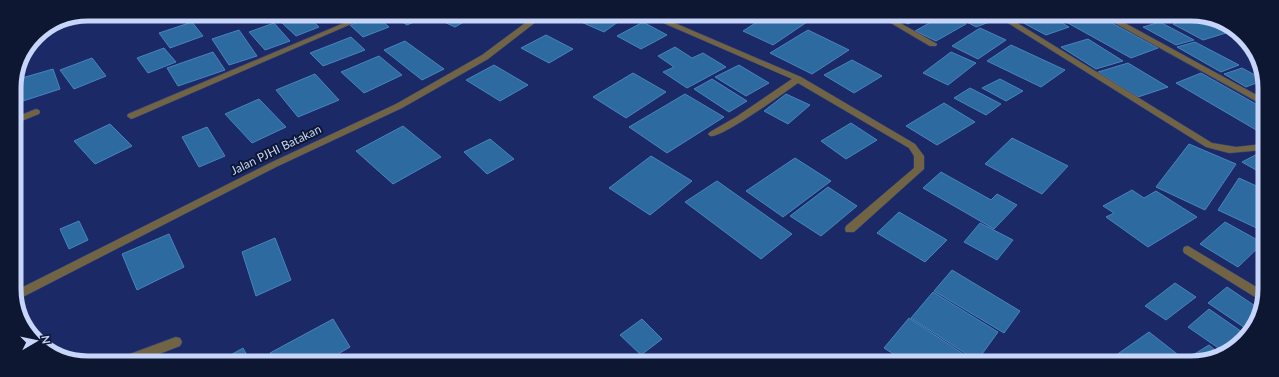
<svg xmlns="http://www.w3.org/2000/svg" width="1279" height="377" viewBox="0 0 1279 377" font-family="Lato,sans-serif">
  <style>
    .building { fill: #2d6aa0; stroke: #4884bc }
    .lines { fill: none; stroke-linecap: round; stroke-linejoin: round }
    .minor-casing { stroke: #37457e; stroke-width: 1 }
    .minor { fill: #716445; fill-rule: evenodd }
    .labels { text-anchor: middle; stroke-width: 4; stroke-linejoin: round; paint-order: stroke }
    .street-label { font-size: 12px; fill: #c7d5fa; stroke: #0e1731 }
    .rim { fill: none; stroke: #c7d5fa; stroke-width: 5 }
  </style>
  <rect width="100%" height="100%" fill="#1b2a66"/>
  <g class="building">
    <path d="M298,14H305L319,27L296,36L280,21Z"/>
    <path d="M391,15H430L407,25Z"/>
    <path d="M434,15H476L455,27L431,16Z"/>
    <path d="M565,15H620L625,17L604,32Z"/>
    <path d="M768,15L792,16L807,22L773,45L743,31Z"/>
    <path d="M376,16L389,27L363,37L350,25Z"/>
    <path d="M890,16H924L908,24Z"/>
    <path d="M942,16H949L966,24L936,41L915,31Z"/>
    <path d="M956,16H997L1000,18L976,27Z"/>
    <path d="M1025,16H1050L1069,27L1046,35L1016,19Z"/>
    <path d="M1082,16H1099L1158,48L1131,58L1066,22Z"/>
    <path d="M1196,17L1226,33L1203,40L1173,24Z"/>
    <path d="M192,22L203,36L170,48L159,33Z"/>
    <path d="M643,22L667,35L641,49L617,36Z"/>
    <path d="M1160,22L1194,40L1176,45L1143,27Z"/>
    <path d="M274,23L290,41L265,50L249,32Z"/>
    <path d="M980,28L1006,40L978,59L952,46Z"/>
    <path d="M239,30L257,56L229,65L212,39Z"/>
    <path d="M808,30L849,50L812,74L770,53Z"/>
    <path d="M546,35L573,49L549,63L521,48Z"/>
    <path d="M351,37L365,50L323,66L310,53Z"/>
    <path d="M1088,39L1123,61L1096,69L1061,47Z"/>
    <path d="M405,41L444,69L422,80L384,50Z"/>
    <path d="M1195,42L1239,65L1221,72L1177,47Z"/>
    <path d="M1011,45L1065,70L1041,87L987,61Z"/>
    <path d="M675,47L692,58L703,53L726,67L687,88L663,72L674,67L658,56Z"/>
    <path d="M164,48L176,62L148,73L137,58Z"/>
    <path d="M213,52L225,70L178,86L167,68Z"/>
    <path d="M951,52L976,63L948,85L923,73Z"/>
    <path d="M379,56L402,75L364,93L341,72Z"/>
    <path d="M92,58L106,76L74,89L60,70Z"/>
    <path d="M852,60L882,76L854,93L824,75Z"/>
    <path d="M1128,63L1168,87L1138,97L1098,72Z"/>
    <path d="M494,65L528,85L500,101L466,80Z"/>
    <path d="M739,65L769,83L746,96L715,77Z"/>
    <path d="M1242,68L1264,80L1246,87L1224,74Z"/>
    <path d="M53,69L60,89L20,102L15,80Z"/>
    <path d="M633,73L666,92L626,118L593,97Z"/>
    <path d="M1201,73L1263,108V134L1176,83Z"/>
    <path d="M315,74L339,100L298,117L276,90Z"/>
    <path d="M712,79L747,101L729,112L694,89Z"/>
    <path d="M1000,79L1023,91L1006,101L982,88Z"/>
    <path d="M970,88L1001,104L986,115L954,98Z"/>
    <path d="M685,94L724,117L667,153L629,127Z"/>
    <path d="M786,94L810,105L788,124L764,111Z"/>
    <path d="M259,99L286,127L252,143L225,114Z"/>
    <path d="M944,103L975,122L937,145L906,126Z"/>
    <path d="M851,123L877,140L846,159L821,141Z"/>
    <path d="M110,124L132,146L95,164L74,141Z"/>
    <path d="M403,126L441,157L393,184L356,151Z"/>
    <path d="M207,127L225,156L199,167L182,137Z"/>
    <path d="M1012,138L1068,166L1042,194L985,164Z"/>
    <path d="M490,139L514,159L487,174L464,152Z"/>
    <path d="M1189,144L1236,164L1205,210L1156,187Z"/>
    <path d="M1263,151V174L1242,162Z"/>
    <path d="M651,156L692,181L650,215L609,188Z"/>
    <path d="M795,158L831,181L783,217L746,191Z"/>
    <path d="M941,172L991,200L997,194L1017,205L994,229L923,188Z"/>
    <path d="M1239,178L1263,189V231L1218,210Z"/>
    <path d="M717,181L792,234L761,259L685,202Z"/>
    <path d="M828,187L857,206L821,236L790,216Z"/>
    <path d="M1132,190L1144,198L1156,191L1197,217L1148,247L1106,217L1114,213L1103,206Z"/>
    <path d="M899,212L947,240L925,262L877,233Z"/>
    <path d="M79,221L88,240L69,249L60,229Z"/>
    <path d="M1225,222L1263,243L1238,267L1200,244Z"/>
    <path d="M980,223L1013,240L997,260L964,242Z"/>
    <path d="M169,234L184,267L137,290L122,254Z"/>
    <path d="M275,238L291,280L256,296L242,252Z"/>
    <path d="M952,270L1020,311L1004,333L934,291Z"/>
    <path d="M1175,283L1196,297L1166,320L1145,306Z"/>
    <path d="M1227,287L1261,310L1248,330L1208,303Z"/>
    <path d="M933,292L998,332L977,361L911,318Z"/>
    <path d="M1209,309L1245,334L1236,348L1224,352L1188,327Z"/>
    <path d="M909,318L971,359L969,362H906L884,348Z"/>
    <path d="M333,319L350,347L326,361H273L270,353Z"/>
    <path d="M642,319L662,339L641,355L620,335Z"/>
    <path d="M1149,332L1181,357L1173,363H1117L1112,358Z"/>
    <path d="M1209,345L1220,354L1196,363H1180Z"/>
    <path d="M243,348L250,361H220Z"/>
  </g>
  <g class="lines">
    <defs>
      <g id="minor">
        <path d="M363,15H372L134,118L131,119L127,116L128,114Z"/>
        <path d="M536,15H545L488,59L402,108L276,167L15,301V291L270,163L396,104L482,55Z"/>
        <path d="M645,15H656L801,77L915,144L924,156V169L854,232H846L845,229L846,226L914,168V156L909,148L798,83C785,92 721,139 710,136L708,134L710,132L736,117L792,79Z"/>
        <path d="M879,16H888L937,44L936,46H930Z"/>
        <path d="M997,16H1006L1212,143L1236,147L1263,144V150L1229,153L1206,147Z"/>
        <path d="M1102,16H1112L1264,99L1263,105Z"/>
        <path d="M36,109L39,110L40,112L39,114L14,124V118Z"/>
        <path d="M1188,246L1263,291V302L1184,253L1183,250L1184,247Z"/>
        <path d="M176,337L180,338L182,342L180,346L141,361H120L122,357Z"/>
      </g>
    </defs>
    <use href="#minor" class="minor-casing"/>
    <use href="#minor" class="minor"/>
  </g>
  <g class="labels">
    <g class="street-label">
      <text transform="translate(276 150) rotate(-26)" y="4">Jalan PJHI Batakan</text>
    </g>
  </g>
  <path d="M0 0H1279V377H0ZM88 21H1191A67 67 0 0 1 1258 88V289A67 67 0 0 1 1191 356H88A67 67 0 0 1 21 289V88A67 67 0 0 1 88 21Z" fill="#0e1731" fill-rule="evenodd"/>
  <path class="rim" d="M88 21H1191A67 67 0 0 1 1258 88V289A67 67 0 0 1 1191 356H88A67 67 0 0 1 21 289V88A67 67 0 0 1 88 21Z"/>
  <g transform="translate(36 341) rotate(81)" stroke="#0e1731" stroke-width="3" paint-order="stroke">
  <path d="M0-3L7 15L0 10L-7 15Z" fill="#c7d5fa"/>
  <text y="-6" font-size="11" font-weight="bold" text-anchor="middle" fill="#c7d5fa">N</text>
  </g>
</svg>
